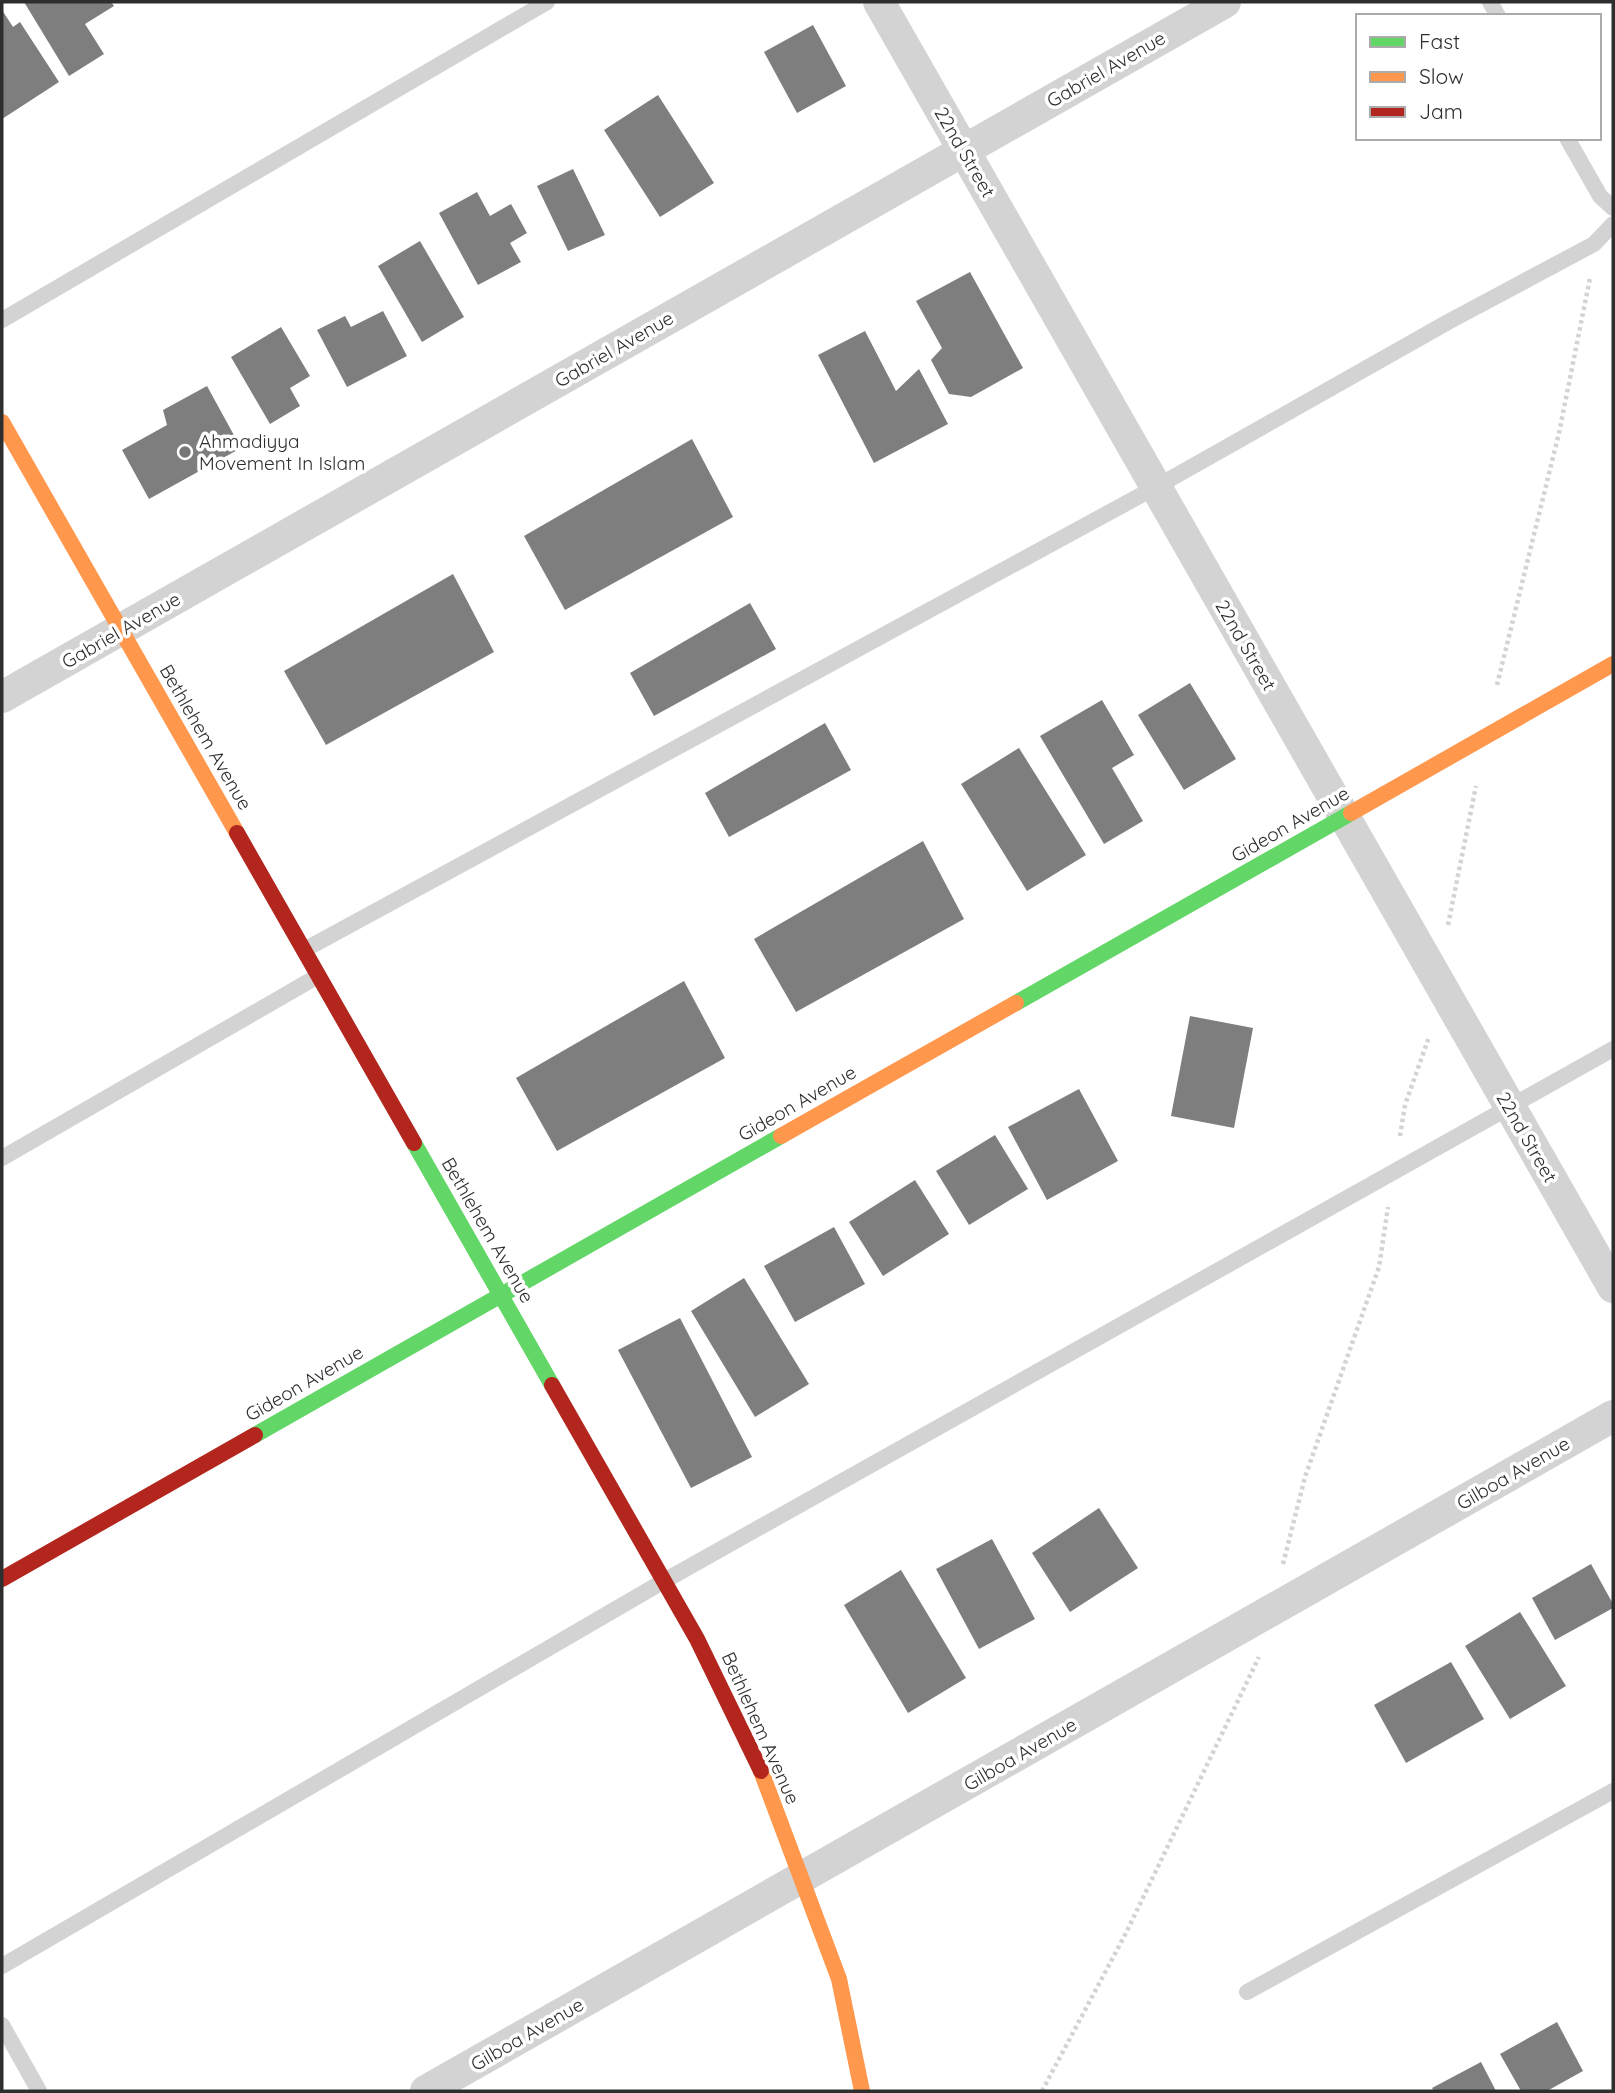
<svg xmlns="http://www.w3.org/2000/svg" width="1615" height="2093" viewBox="0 0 1615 2093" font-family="Quicksand,sans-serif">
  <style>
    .building { fill: #7e7e7e }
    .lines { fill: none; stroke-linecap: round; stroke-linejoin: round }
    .path { stroke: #d3d3d3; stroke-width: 4.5; stroke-dasharray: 3.5 3.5; stroke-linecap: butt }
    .lane { stroke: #d3d3d3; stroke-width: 16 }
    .street { stroke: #d3d3d3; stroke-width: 32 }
    .fast { stroke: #63d668; stroke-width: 16 }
    .slow { stroke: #ff974d; stroke-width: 16 }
    .jam { stroke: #b3261e; stroke-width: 16 }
    .poi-dot { fill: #777; stroke: #fff; stroke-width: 2.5 }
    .labels { text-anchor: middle; stroke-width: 7; stroke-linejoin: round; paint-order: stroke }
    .street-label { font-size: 19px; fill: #2e2e2e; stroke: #fff }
    .poi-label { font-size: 19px; fill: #2e2e2e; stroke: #fff; text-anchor: start }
  </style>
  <rect width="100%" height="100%" fill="#fff"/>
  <g class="building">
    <path d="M24,2H111L114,6L85,24L104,54L69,76Z"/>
    <path d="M2,10L13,27L20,22L59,82L2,119Z"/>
    <path d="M813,25L846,86L797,113L764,52Z"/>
    <path d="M658,95L714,183L660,217L604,130Z"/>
    <path d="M573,169L605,235L568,251L537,186Z"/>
    <path d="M477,192L490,216L511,204L527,233L510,243L521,262L478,285L439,213Z"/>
    <path d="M420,241L464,317L422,342L378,266Z"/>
    <path d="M970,272L1023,368L971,397L949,394L931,360L942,348L916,301Z"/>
    <path d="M383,311L407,356L347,387L317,330L345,316L351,327Z"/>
    <path d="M281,327L310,376L290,388L300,406L270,424L231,357Z"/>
    <path d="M865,331L896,391L919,369L948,424L874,463L818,355Z"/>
    <path d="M207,386L241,448L149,499L122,450L167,425L163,410Z"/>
    <path d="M692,439L733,517L565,610L524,536Z"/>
    <path d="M453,574L494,652L326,745L284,671Z"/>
    <path d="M750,603L776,649L654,716L630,673Z"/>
    <path d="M1190,683L1236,759L1184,790L1138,715Z"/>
    <path d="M1102,700L1134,755L1112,768L1143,821L1104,844L1040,736Z"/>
    <path d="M825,723L851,770L729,837L705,793Z"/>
    <path d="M1019,748L1086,855L1027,891L961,784Z"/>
    <path d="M923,841L964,919L796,1012L754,939Z"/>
    <path d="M684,981L725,1058L557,1151L516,1078Z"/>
    <path d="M1190,1016L1253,1028L1234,1128L1171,1116Z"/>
    <path d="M1079,1089L1118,1161L1047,1200L1008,1127Z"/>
    <path d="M995,1135L1028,1189L969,1225L936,1171Z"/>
    <path d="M915,1180L949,1234L883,1276L849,1222Z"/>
    <path d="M834,1227L865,1284L795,1322L764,1266Z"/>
    <path d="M744,1278L809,1384L755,1417L691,1311Z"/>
    <path d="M680,1318L752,1457L691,1488L618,1350Z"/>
    <path d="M1099,1508L1138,1568L1070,1612L1032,1553Z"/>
    <path d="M992,1539L1035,1619L979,1649L936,1569Z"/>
    <path d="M1591,1564L1613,1604V1608L1555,1640L1532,1598Z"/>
    <path d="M901,1570L966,1678L908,1713L844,1605Z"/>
    <path d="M1520,1612L1566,1686L1510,1719L1465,1646Z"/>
    <path d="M1451,1662L1484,1719L1406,1763L1374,1705Z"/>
    <path d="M1557,2022L1583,2071L1547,2091H1521L1500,2054Z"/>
    <path d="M1481,2062L1496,2091H1434L1432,2088Z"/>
  </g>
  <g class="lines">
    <g class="path">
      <path d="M1497,685L1559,433L1590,278"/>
      <path d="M1448,925L1476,786"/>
      <path d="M1400,1136L1405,1105L1429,1037"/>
      <path d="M1283,1564L1305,1477L1379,1267L1388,1207"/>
      <path d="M1042,2091L1126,1933L1259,1657"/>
    </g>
    <g class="lane">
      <path d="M1490,2L1498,16"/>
      <path d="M1567,138L1600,196L1613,208"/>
      <path d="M2,320L547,2"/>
      <path d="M304,950L1156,487L1448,322L1594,244L1613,224"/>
      <path d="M2,1158L318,976"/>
      <path d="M2,1966L664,1581L1613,1049"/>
      <path d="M1247,1992L1613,1791"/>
      <path d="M2,2025L39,2091"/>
    </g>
    <g class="street">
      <path d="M879,2L1613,1287"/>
      <path d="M2,697L1225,2"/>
      <path d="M426,2091L1613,1416"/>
    </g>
    <g class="fast">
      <path d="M1016,1003L1351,813"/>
      <path d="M414,1143L552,1385"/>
      <path d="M255,1435L781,1136"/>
    </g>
    <g class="slow">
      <path d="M2,422L237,833"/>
      <path d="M1351,813L1613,664"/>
      <path d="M781,1136L1016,1003"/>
      <path d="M761,1771L839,1979L862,2091"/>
    </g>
    <g class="jam">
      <path d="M237,833L414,1143"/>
      <path d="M552,1385L697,1639L761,1771"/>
      <path d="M2,1579L255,1435"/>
    </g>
  </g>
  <circle class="poi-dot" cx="185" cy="452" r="7"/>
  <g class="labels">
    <g class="street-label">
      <text transform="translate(1106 69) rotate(-30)" y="7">Gabriel Avenue</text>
      <text transform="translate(965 152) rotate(60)" y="7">22nd Street</text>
      <text transform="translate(614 349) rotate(-30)" y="7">Gabriel Avenue</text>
      <text transform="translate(121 630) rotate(-30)" y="7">Gabriel Avenue</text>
      <text transform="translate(1246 645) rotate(60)" y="7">22nd Street</text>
      <text transform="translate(206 737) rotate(60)" y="7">Bethlehem Avenue</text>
      <text transform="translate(1290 824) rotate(-30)" y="7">Gideon Avenue</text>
      <text transform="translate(797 1103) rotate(-30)" y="7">Gideon Avenue</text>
      <text transform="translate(1527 1137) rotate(60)" y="7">22nd Street</text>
      <text transform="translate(488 1230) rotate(60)" y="7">Bethlehem Avenue</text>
      <text transform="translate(304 1383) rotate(-30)" y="7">Gideon Avenue</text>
      <text transform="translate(1513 1473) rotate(-30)" y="7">Gilboa Avenue</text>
      <text transform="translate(761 1728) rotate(66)" y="7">Bethlehem Avenue</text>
      <text transform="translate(1020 1754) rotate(-30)" y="7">Gilboa Avenue</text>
      <text transform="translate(527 2034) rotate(-30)" y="7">Gilboa Avenue</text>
    </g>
    <g class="poi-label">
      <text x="199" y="448">Ahmadiyya<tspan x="199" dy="22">Movement In Islam</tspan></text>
    </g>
  </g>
  <rect width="1615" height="2093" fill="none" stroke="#2e2e2e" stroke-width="7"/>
  <rect x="1356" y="14" width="245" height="126" fill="#ffffff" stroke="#ababab" stroke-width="2"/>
  <rect x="1370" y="37" width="35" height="10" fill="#63d668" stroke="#ababab" stroke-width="2"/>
  <text x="1419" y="49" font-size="21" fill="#2e2e2e">Fast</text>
  <rect x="1370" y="72" width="35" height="10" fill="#ff974d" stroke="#ababab" stroke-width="2"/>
  <text x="1419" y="84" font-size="21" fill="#2e2e2e">Slow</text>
  <rect x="1370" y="107" width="35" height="10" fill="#b3261e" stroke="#ababab" stroke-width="2"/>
  <text x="1419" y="119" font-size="21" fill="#2e2e2e">Jam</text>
</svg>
